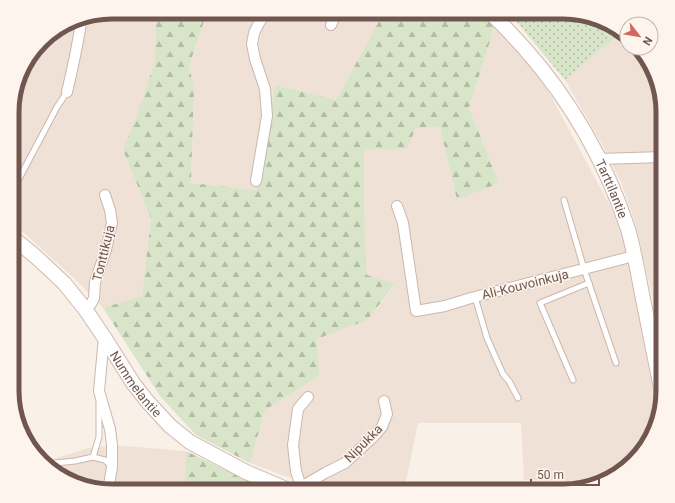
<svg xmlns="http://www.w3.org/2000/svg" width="675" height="503" viewBox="0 0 675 503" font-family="Roboto,sans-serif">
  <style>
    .residential { fill: #f0e1d7 }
    .grass { fill: url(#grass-dots) }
    .forest { fill: url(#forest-firs) }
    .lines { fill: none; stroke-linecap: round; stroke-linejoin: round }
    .lane-casing { stroke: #cab7af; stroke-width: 7 }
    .street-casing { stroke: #cab7af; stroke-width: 12 }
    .secondary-casing { stroke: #ceb9b0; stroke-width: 16 }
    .lane { stroke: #fff; stroke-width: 5 }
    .street { stroke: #fff; stroke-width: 10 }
    .secondary { stroke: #fff; stroke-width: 14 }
    .labels { text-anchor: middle; stroke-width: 3; stroke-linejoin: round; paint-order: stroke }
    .street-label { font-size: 13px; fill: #70564f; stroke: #fdf4ed }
    .rim { fill: none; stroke: #70564f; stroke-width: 5 }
  </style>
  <defs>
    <pattern id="grass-dots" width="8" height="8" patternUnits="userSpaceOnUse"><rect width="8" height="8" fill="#d8e5c8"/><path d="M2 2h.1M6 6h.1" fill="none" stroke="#b4bca5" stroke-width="1.8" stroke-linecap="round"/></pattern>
    <pattern id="forest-firs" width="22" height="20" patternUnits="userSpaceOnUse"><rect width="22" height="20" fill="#d8e5c8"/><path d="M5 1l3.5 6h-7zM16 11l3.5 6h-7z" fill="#b4bca5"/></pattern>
  </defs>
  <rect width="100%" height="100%" fill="#f9f0e7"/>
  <g class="residential">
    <path d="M112,12H156L155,59L143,98L123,150L151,218L142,297L103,308L75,279L13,223V99L25,62L46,37L80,17Z"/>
    <path d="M207,12H384L336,100L275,85L257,190L191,183L194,88L189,66Z"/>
    <path d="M495,25L539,74L623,230L650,360L659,416L655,429L638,457L607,481L579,487L580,482L524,480L521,423H418L406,481L395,491H326L250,463L265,410L318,376L317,339L367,320L395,285L367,275L365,248L364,149H407L416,128L440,127L457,200L499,183L469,108Z"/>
    <path d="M621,32L627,36V48H637L653,68L663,112V343L635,222L622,185L604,148L565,80Z"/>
    <path d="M126,446L186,451L185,491H106L74,483L48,467L57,458L92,447Z"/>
  </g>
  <path class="grass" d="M508,12H569L601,20L621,32L565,80L512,16Z"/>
  <g class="forest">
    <path d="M156,12H207L189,66L194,88L191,183L257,190L275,85L336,100L384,12H481L495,25L469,108L499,183L457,200L440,127L416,128L407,149H364L365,248L367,275L395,284L367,320L317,339L319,376L265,410L250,463L196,435L160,396L103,308L142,296L151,218L123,150L143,98L155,59Z"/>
    <path d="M186,451L265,489L264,491H185Z"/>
  </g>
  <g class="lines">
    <defs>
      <g id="lane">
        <path d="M13,190L57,107L67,92"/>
        <path d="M564,200L584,269L616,363"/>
        <path d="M475,297L487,338L503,374L509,381L518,398"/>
        <path d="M573,380L540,303L589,283"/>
        <path d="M93,457L99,437V402"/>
        <path d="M45,464L75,461L93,457L105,460L111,466"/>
      </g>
      <g id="street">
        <path d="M331,25L337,12"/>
        <path d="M67,92C73,67 78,43 82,17"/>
        <path d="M599,159L663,157"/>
        <path d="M256,181L267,116L265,89L255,59L252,44L254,33L259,23L266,12"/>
        <path d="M397,206L403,223L416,311L445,306L471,298L634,256"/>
        <path d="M85,309L91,304L94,298L95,282L106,250L112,223L110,210L105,195"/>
        <path d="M104,337L99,391L110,429L112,445V467L108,491"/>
        <path d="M301,487L296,471L293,445L298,409L308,397"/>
        <path d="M298,491L301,487L325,473L345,463L374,436L382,427L387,414L384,401"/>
      </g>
      <g id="secondary">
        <path id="s1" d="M489,12C502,23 513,36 525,49C571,101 606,163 628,229C634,250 638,273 642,294C649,329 656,363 663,398"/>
        <path id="s2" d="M13,238L35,256L64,283L85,309L104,337L133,383L147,401L170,426L190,442L246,472L291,491"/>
      </g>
    </defs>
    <use href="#lane" class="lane-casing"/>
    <use href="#street" class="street-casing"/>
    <use href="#secondary" class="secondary-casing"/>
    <use href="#lane" class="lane"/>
    <use href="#street" class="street"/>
    <use href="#secondary" class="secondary"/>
  </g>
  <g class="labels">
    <g class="street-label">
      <text dy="5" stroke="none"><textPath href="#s1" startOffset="217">Tarttilantie</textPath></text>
      <text transform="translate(103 253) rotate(-76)" y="5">Tonttikuja</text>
      <text transform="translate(525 284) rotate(-14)" y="5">Ali-Kouvoinkuja</text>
      <text dy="5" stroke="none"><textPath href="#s2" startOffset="192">Nummelantie</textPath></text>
      <text transform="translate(363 443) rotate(-45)" y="5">Nipukka</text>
    </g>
  </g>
  <path d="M0 0H675V503H0ZM112 19H563A93 93 0 0 1 656 112V391A93 93 0 0 1 563 484H112A93 93 0 0 1 19 391V112A93 93 0 0 1 112 19Z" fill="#fdf4ed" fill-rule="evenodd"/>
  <path class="rim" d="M112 19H563A93 93 0 0 1 656 112V391A93 93 0 0 1 563 484H112A93 93 0 0 1 19 391V112A93 93 0 0 1 112 19Z"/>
  <g transform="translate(639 36) rotate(121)"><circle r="19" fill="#fdf4ed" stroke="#c5b5ae"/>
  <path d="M0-3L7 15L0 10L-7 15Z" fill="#d3675d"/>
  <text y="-6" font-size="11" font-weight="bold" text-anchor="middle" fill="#70564f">N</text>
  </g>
  <path d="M531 479v6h68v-6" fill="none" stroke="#70564f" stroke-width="2"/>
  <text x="537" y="479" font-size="12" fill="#70564f" stroke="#fdf4ed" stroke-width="3" paint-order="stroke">50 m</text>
</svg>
